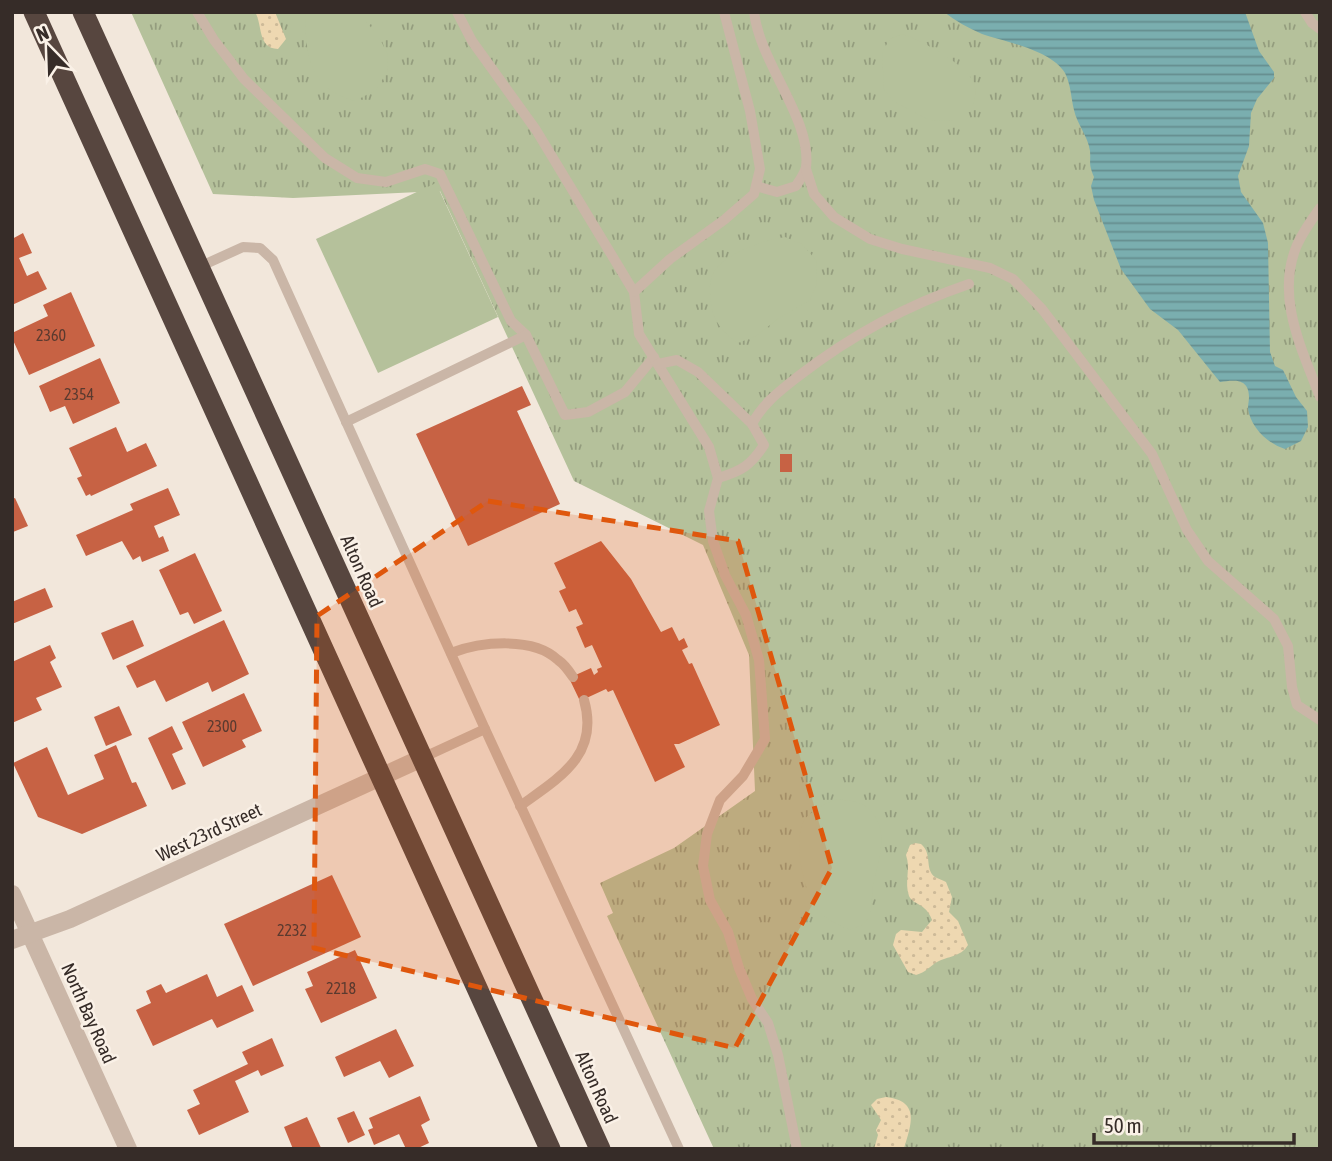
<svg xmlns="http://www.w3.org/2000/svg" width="1332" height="1161" viewBox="0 0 1332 1161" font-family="'Asap Condensed',sans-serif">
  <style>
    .grass { fill: url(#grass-tufts) }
    .sand { fill: url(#sand-dots) }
    .pitch { fill: #b5c19b }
    .water { fill: url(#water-rules) }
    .building { fill: #c76244 }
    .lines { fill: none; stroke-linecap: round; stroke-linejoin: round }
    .lane { stroke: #cab6a7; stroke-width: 10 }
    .street { stroke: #cab6a7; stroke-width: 18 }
    .highway { stroke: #57463f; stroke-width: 21 }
    .marked { fill: #df570d; fill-opacity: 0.2; stroke: #df570d; stroke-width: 5; stroke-dasharray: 14 9; stroke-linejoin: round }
    .labels { text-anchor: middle; stroke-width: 5; stroke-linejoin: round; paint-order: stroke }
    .number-label { font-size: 16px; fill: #5a3a2f }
    .street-label { font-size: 19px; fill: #362c28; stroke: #faf1e7 }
  </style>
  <defs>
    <pattern id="grass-tufts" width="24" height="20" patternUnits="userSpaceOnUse" patternTransform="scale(1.75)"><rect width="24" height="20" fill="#b5c19b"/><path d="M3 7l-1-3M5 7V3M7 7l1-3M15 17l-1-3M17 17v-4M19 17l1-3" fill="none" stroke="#949d7e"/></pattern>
    <pattern id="sand-dots" width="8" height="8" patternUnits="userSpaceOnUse" patternTransform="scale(1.75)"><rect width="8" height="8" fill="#eed8b1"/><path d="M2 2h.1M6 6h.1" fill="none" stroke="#cdba98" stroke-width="1.8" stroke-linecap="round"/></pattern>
    <pattern id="water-rules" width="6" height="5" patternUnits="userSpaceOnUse" patternTransform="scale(1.75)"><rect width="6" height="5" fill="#7aaeaf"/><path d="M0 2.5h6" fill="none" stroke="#658e8e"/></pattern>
  </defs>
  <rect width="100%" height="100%" fill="#f2e7db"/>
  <path class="grass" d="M131,12H1320V1149H714L607,916L613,913L600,883L674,848L755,791L749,655L703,545L574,481L440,191L293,198L213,194Z"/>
  <g class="sand">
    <path d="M255,12H275L286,39L278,49C257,48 263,25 255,12Z"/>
    <path d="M915,843L921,844C933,854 924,869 935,877C938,879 943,880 946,882L952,897L949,912L958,921L968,945C961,957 948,956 937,962C929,967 926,972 916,975L908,972L893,945L896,934L901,930L922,932L932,920C926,903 913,905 909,896C904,882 911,869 906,855L910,845Z"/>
    <path d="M886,1097C921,1101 911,1125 904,1149H874L878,1135L876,1130L881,1120L871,1105L877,1099Z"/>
  </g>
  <g class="pitch">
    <path d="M305,12H359L380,39L388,55L387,72L376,90L355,101C308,88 306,55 305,12Z"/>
    <path d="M902,34C920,39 968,66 974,83C977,93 974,102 971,111L953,120L931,121L893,101L884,89L882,52L890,39Z"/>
    <path d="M436,183L498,317L378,373L316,239Z"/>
    <path d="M785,237L802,244L816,260L817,283L810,300L779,318L756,336L738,343C724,334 713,321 711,304C710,294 708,282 714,272C726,252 763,241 785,237Z"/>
    <path d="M836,799C849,801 862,800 871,811C890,832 878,862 873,885C871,897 874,913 865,922C862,926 854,928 850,930C839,925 827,920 818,910C804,894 794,846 802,825C807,812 823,805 836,799Z"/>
  </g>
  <path class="water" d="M944,12H1245L1259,51L1274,72V78L1257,99L1251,113L1249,146L1238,176L1241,192L1263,223L1268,243L1270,352L1275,366L1283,370L1296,397L1307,411L1308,427L1301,441L1285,449C1268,444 1250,427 1248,408C1248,404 1249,401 1249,397C1249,378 1234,380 1220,382L1178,330L1150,309L1121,269L1094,200L1091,186L1094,177C1088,162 1091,164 1090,151C1088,136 1077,124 1074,110C1071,98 1071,85 1065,73C1051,50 1006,42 982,34C968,28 956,21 944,12Z"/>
  <g class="building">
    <path d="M23,233L32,253L19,258L27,276L38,271L47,289L12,305V239Z"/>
    <path d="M71,292L95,346L29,375L12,338V333L48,316L43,305Z"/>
    <path d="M100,358L120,403L73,424L65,406L50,412L39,386Z"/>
    <path d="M522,386L531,405L517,411L560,504L468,546L416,434Z"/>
    <path d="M116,427L127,452L146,443L157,466L91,496L90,494L86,496L77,478L82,476L69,448Z"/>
    <rect x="780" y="454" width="12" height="18"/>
    <path d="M168,488L180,515L154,526L159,538L163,536L169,551L142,562L140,556L133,560L122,541L86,556L76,535L133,510L130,504Z"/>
    <path d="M15,498L28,526L13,532L12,499Z"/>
    <path d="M601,541L631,579L661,632L672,627L679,641L684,638L688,647L682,650L689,664L692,663L720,725L679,744H674L685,767L655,782L613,690L608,692L606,689L580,701L569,678L591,668L594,675L598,672L597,669L602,667L592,645L585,648L576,627L583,624L576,609L569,612L559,591L566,588L554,563Z"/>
    <path d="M195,553L222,611L194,624L188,612L180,615L159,570Z"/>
    <path d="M45,588L53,607L12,624V602Z"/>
    <path d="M133,620L144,646L113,660L101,633Z"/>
    <path d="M224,620L249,674L212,692L208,682L166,702L155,680L137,688L126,666Z"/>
    <path d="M50,645L56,658L50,662L62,687L36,698L42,710L12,723V662Z"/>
    <path d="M244,693L262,731L242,740L246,747L203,767L182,722Z"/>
    <path d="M119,706L132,735L106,746L94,717Z"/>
    <path d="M172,726L183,749L172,754L186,784L172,790L148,738Z"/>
    <path d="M116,745L132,783L136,782L147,806L82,834L38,817L13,763L47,747L68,795L104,779L94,755Z"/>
    <path d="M332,875L361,937L253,986L224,924Z"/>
    <path d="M355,950L377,998L321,1023L305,989L313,986L307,972Z"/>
    <path d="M207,974L217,997L242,985L254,1011L217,1028L212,1019L153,1046L136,1010L151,1003L146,991L161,984L166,993Z"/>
    <path d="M396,1029L414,1066L389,1078L380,1061L344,1077L335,1057Z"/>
    <path d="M272,1038L284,1066L261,1076L258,1070L235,1081L249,1112L199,1135L187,1110L200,1104L193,1090L248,1064L242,1052Z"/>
    <path d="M420,1096L430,1120L421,1125L429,1143L416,1149H406L399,1134L374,1145L368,1130L373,1128L369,1118Z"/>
    <path d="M354,1111L365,1135L348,1143L337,1118Z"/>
    <path d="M307,1117L321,1148L293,1149L284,1127Z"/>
  </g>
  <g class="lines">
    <g class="lane">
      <path d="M197,12L214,40L244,79L325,158L357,178L386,182L425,169L440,174L511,321L526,335L565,415L588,412L625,392L654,357"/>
      <path d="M457,12L472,41L536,130L634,292L639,334L709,447L718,478L709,511L713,541L725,575L746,615L759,660L765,739L743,776L720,800L707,834L703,866L710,900L728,932L739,968L752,999L768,1023L778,1055L797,1149"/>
      <path d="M754,12C760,64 812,119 806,167C805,173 799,181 796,186L777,192L756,186"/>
      <path d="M1305,12L1312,23L1320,29"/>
      <path d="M806,169L814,194L834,217L870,239L902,249L990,268L1013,279L1042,309L1152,454L1187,530L1208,561L1274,619L1288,646L1292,687L1297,705L1320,720"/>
      <path d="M1320,208C1312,219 1303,232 1297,245C1275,297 1302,349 1320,397"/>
      <path d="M199,267L243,247L260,248L273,260L485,729L679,1149"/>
      <path d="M634,292L670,259L724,220L754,194L760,169L750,111L724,12"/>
      <path d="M658,364L677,360L698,372L752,424L764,445C751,465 742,471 718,478"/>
      <path d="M346,422L526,335"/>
      <path d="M752,424C763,403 781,390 800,375C852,335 907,305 969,284"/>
      <path d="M451,653C480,642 533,636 558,660C564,664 569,671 573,677"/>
      <path d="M422,758L485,729"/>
      <path d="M520,806C559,778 600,755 584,700"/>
    </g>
    <g class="street">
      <path d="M12,894L128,1149"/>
      <path d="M12,940L70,919L422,758"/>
    </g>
    <g class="highway">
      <path d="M34,12L550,1149"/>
      <path d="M83,12L600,1149"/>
    </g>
  </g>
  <path class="marked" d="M488,501L738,541L832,868L735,1048L314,948L317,616Z"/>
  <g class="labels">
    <g class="number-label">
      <text x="51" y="341">2360</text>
      <text x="79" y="400">2354</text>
      <text x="222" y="732">2300</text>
      <text x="292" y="936">2232</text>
      <text x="341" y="994">2218</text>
    </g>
    <g class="street-label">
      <text transform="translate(362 571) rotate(66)" y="7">Alton Road</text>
      <text transform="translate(209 832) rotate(-25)" y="7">West 23rd Street</text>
      <text transform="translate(89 1013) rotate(66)" y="7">North Bay Road</text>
      <text transform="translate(597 1087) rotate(66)" y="7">Alton Road</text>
    </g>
  </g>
  <rect width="1332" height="1161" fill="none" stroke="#362c28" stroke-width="28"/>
  <g transform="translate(49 49) rotate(337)" stroke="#faf1e7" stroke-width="5" paint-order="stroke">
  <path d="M0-5L12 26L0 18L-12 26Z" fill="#362c28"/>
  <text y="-10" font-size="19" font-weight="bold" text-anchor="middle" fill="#362c28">N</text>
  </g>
  <path d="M1094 1133v10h200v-10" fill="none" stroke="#362c28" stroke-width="3.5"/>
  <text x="1104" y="1133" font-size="21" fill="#362c28" stroke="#faf1e7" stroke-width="5" paint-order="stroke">50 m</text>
</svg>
